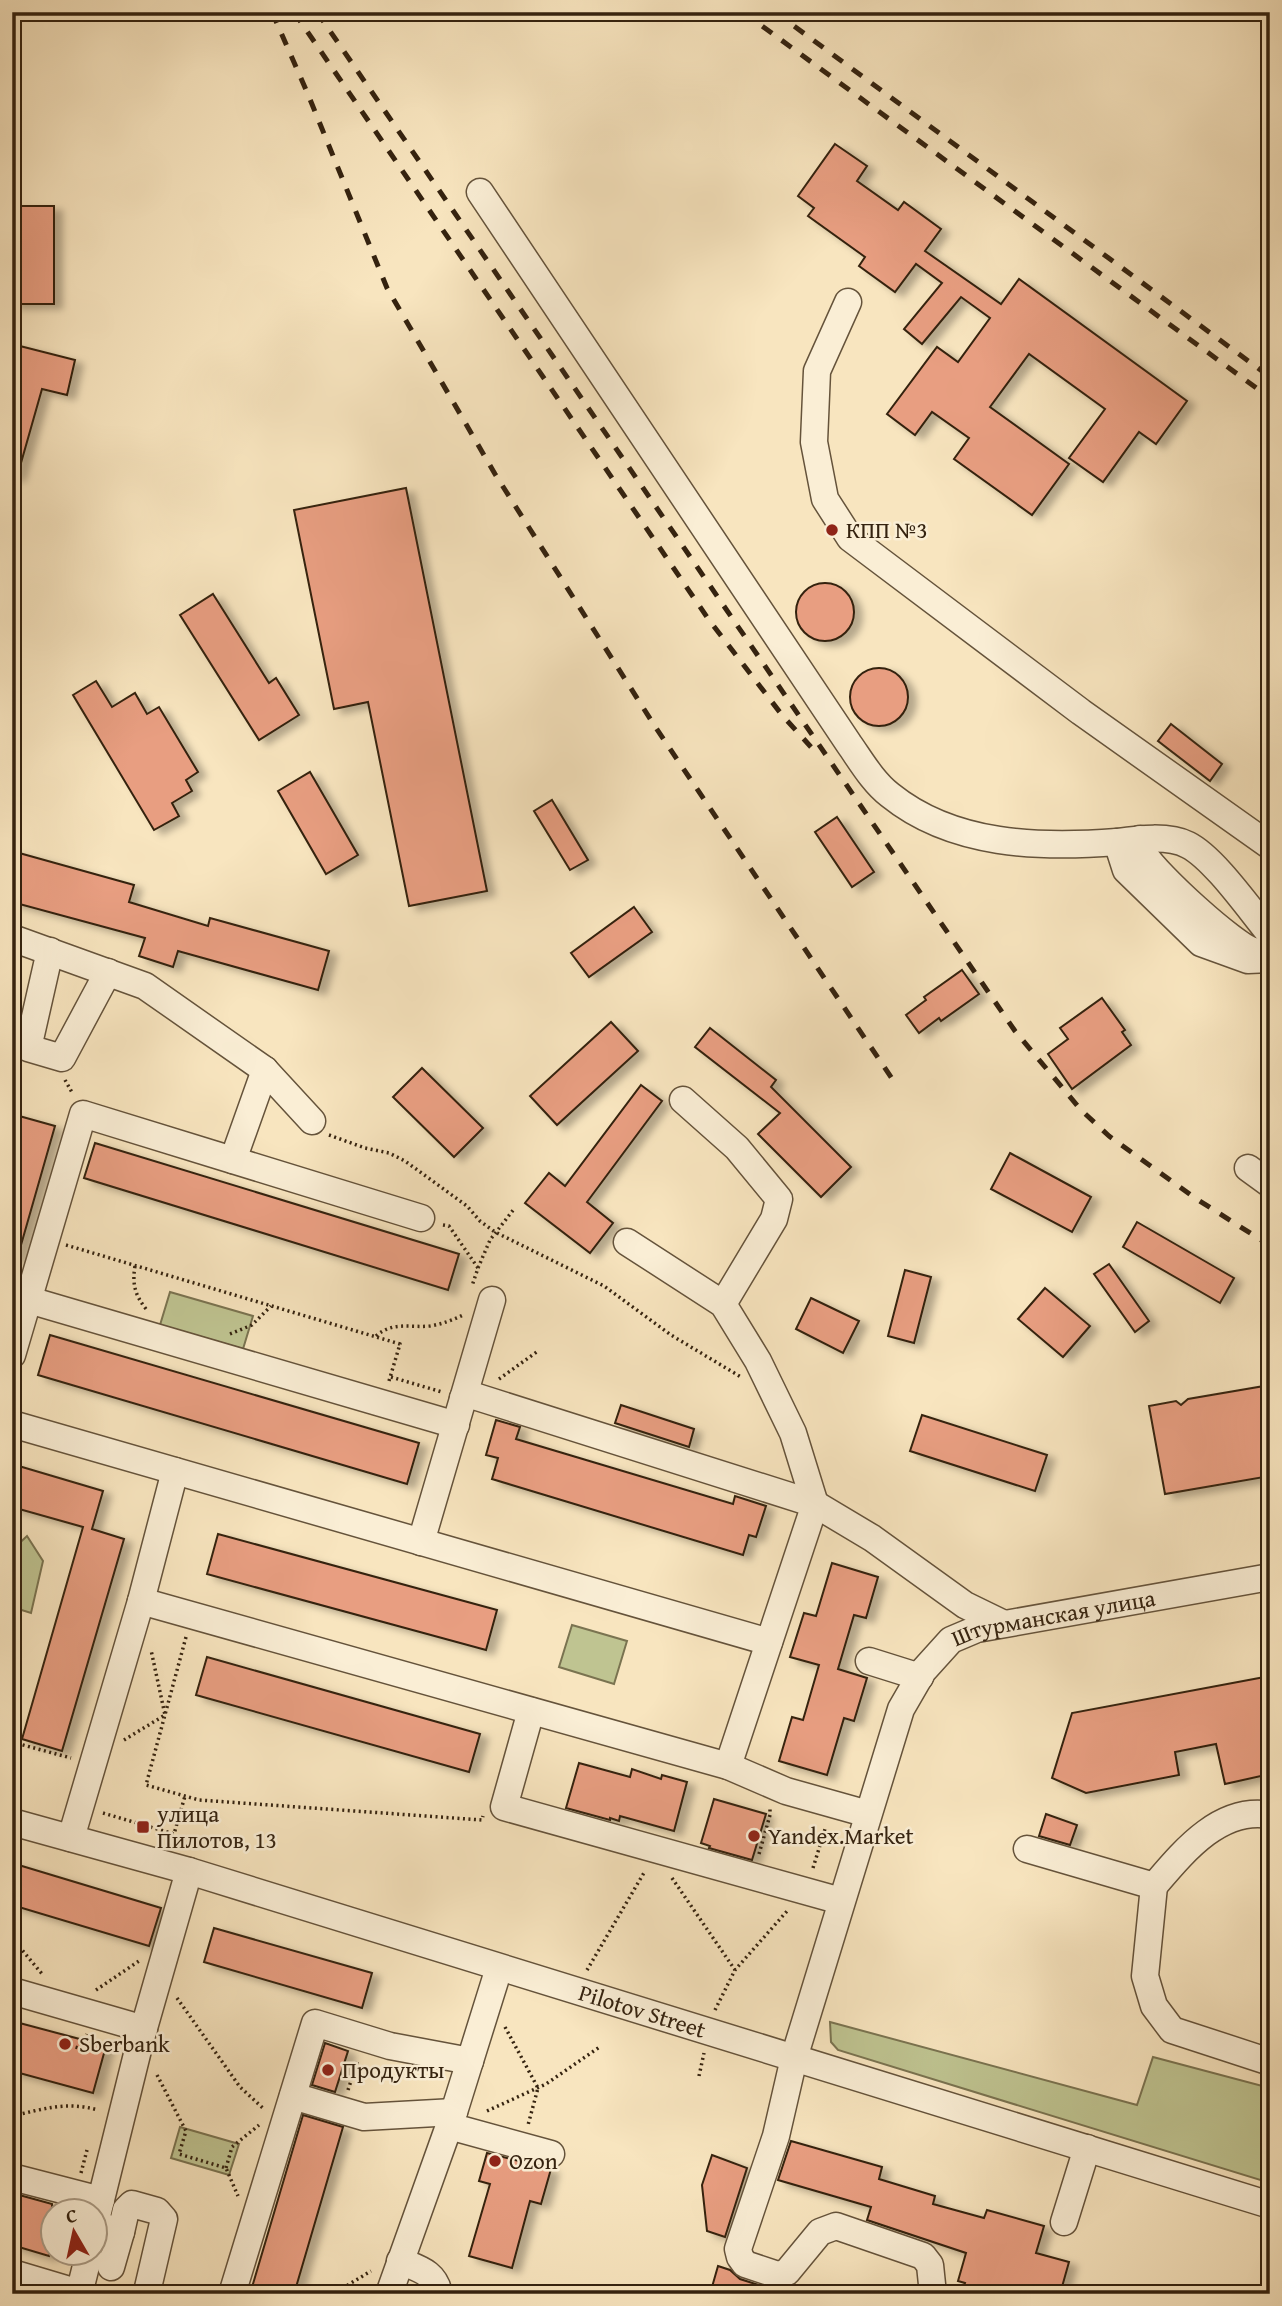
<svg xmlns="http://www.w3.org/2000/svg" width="1282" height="2306" viewBox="0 0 1282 2306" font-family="'Gentium Book Plus',serif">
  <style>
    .green { fill: #bfc491; stroke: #7a7350; stroke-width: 2 }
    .building { fill: #e89e81; stroke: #34220f; stroke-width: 2; filter: url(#shadow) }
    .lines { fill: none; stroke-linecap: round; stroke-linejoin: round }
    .minor-casing { stroke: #65533b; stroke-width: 29 }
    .path { stroke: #34220f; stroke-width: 3.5; stroke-dasharray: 2 3.5; stroke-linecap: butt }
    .minor { stroke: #faeed5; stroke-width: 26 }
    .rail { stroke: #34220f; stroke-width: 5; stroke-dasharray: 12 12; stroke-linecap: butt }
    .poi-dot { fill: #8f2418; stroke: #faeed5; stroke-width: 2.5 }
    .labels { text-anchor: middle; stroke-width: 5; stroke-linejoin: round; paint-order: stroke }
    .poi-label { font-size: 23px; fill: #34220f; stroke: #faeed5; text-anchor: start }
    .street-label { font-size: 23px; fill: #34220f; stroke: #faeed5 }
  </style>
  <defs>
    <filter id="shadow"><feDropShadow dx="8" dy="4.5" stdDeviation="3.5" flood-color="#0004"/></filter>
  </defs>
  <rect width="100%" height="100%" fill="#f8e5bf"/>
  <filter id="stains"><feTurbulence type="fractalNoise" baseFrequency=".00286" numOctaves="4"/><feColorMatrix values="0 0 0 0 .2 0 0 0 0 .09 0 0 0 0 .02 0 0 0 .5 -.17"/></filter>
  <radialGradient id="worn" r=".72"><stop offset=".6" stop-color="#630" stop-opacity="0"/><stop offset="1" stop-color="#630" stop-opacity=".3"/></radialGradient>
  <g class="green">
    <path d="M170,1292L253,1316L243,1349L160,1325Z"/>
    <path d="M27,1536L43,1561L31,1613L12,1607V1550Z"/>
    <path d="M572,1625L627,1641L614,1684L559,1667Z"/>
    <path d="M830,2022L1137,2105L1153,2057L1270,2088V2183L838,2050L831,2042Z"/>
    <path d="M180,2127L239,2144L229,2175L171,2158Z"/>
  </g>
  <g class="building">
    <path d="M835,144L867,166L857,181L898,210L904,202L941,229L925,251L1001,304L1019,279L1187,401L1156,444L1139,432L1103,482L1069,458L1105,409L1029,354L990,407L1069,464L1032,515L954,459L969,438L932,412L915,435L887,414L937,347L958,362L990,318L961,297L922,344L904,329L942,283L916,264L895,292L859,266L865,257L808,216L814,208L798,196Z"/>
    <rect x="12" y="206" width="42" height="98"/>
    <path d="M12,344L75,360L67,395L42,389L17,477L12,476Z"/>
    <path d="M406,488L487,891L409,906L368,702L334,709L294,510Z"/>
    <circle cx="825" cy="612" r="29"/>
    <path d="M213,594L269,683L276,678L299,715L259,740L180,615Z"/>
    <circle cx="879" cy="697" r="29"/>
    <path d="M96,681L112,707L135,693L147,714L159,707L198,772L186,780L192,791L172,803L179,816L154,830L73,695Z"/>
    <path d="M1171,724L1222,764L1210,781L1158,741Z"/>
    <path d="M310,772L358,855L326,874L278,791Z"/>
    <path d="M552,800L588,860L570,870L534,811Z"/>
    <path d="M837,817L874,872L852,887L815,832Z"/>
    <path d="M12,851L134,885L129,902L208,926L210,918L329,951L318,990L178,951L173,967L139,956L145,938L12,902Z"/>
    <path d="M634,907L652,932L589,977L571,953Z"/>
    <path d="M962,970L979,994L941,1021L939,1018L919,1033L906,1015L926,1000L924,997Z"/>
    <path d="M1102,998L1125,1030L1122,1032L1131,1045L1072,1089L1048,1054L1068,1039L1060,1028Z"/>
    <path d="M611,1022L638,1051L557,1125L530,1096Z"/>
    <path d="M710,1028L776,1080L771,1087L851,1167L821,1197L758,1134L780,1113L695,1047Z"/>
    <path d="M422,1068L483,1128L454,1157L393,1097Z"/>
    <path d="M641,1085L662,1101L587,1202L613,1223L590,1253L525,1203L549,1173L565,1186Z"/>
    <path d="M12,1114L55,1126L17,1259L12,1258Z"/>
    <path d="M95,1143L459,1254L448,1290L84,1178Z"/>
    <path d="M1010,1153L1091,1197L1072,1232L991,1189Z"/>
    <path d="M1137,1222L1234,1278L1220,1303L1123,1247Z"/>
    <path d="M1109,1264L1149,1321L1135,1332L1094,1274Z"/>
    <path d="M905,1270L931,1277L914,1343L888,1336Z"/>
    <path d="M1045,1288L1090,1326L1063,1357L1018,1319Z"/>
    <path d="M811,1298L859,1321L843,1353L796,1329Z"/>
    <path d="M50,1335L419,1443L407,1484L38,1375Z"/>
    <path d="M1270,1385V1476L1165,1494L1149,1406L1176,1401L1181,1405L1188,1399Z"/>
    <path d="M621,1405L694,1429L689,1447L615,1423Z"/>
    <path d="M922,1415L1047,1455L1035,1491L910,1451Z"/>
    <path d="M496,1420L520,1427L516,1439L733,1504L735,1496L766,1506L756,1537L749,1535L743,1555L492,1479L498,1458L486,1455Z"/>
    <path d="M12,1464L103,1491L92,1529L124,1539L62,1751L22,1739L83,1527L12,1507Z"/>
    <path d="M218,1534L497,1610L486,1650L207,1574Z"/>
    <path d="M832,1563L878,1577L866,1618L854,1615L838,1669L867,1678L854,1721L844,1718L827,1775L779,1761L792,1717L803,1720L819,1665L790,1657L804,1613L816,1616Z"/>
    <path d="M207,1657L480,1734L469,1772L196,1695Z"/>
    <path d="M1270,1676V1774L1225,1784L1216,1744L1175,1752L1179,1775L1086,1793L1052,1778L1072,1713Z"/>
    <path d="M579,1763L630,1777L632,1769L661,1779L662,1775L687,1782L674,1831L620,1816L619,1821L610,1818V1820L566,1808Z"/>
    <path d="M714,1799L766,1814L752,1860L709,1848L710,1846L701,1843Z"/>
    <path d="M1046,1814L1077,1825L1070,1845L1039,1836Z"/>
    <path d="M12,1863L161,1908L149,1946L12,1905Z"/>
    <path d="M214,1928L372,1973L362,2008L204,1962Z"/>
    <path d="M12,2021L106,2046L93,2093L12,2071Z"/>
    <path d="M325,2043L348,2051L335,2092L312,2085Z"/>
    <path d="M303,2115L343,2127L294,2294H250Z"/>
    <path d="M791,2141L882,2167L879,2179L935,2196L933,2204L984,2218L987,2210L1044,2226L1036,2253L1069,2262L1060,2294H961L965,2283L958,2281L966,2253L867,2220L871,2207L778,2180Z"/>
    <path d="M487,2153L551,2169L541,2204L530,2201L512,2268L469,2256L490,2184L479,2181Z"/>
    <path d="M712,2155L747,2168L725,2237L707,2231L702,2185Z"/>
    <path d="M12,2193L52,2204V2244L49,2256L12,2245Z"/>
    <path d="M718,2266L730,2270L740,2279L774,2290L791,2287L797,2289V2294H710Z"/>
  </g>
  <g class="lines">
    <defs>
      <g id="minor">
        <path d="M480,192L849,744C861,761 873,782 890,795C953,846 1040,848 1117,842"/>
        <path d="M848,302L817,371L814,442L825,499L850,538L1081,712L1270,846"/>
        <path d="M1140,839C1141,844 1142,850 1145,855C1155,873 1235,947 1254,951"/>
        <path d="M1270,934C1250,910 1214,858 1188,845C1169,835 1138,839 1117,842L1126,870L1201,943L1248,960L1270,959"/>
        <path d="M12,938L145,986L265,1070L312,1121"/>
        <path d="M50,951L28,1048L62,1058L108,972"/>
        <path d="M683,1100L737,1148L779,1199L774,1219L723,1304"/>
        <path d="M233,1160L265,1070"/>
        <path d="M1248,1168L1270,1184"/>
        <path d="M627,1242L723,1304L758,1361L793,1433L815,1504L728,1766"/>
        <path d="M29,1300L456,1425"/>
        <path d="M12,1355L83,1114L421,1218"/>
        <path d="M463,1398L474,1396L815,1504L872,1538L965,1605L1002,1623"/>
        <path d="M12,1424L769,1642"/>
        <path d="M421,1542L492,1300"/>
        <path d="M141,1601L728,1766L786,1791L868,1814"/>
        <path d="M869,1661L920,1677"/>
        <path d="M531,1711L504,1807L841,1901"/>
        <path id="s1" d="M12,1822L189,1871L1270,2205"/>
        <path d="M71,1838L141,1601L175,1471"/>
        <path d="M1027,1849L1154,1886L1145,1976L1154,2006L1172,2030L1270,2062"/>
        <path d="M1154,1886C1183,1852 1220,1806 1270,1815"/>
        <path d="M12,1991L144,2029"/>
        <path d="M293,2096L364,2117L454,2112"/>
        <path d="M449,2126L551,2154"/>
        <path d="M12,2177L101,2200"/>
        <path d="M1064,2222L1087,2148"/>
        <path d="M104,2227L121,2232L111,2267"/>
        <path d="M94,2228L140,2042L189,1871"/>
        <path d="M121,2232L126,2210L132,2204L157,2211L164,2219L147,2292"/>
        <path d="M400,2261C419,2269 435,2272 439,2294"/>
        <path d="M12,2273L79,2293"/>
        <path d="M79,2294L89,2254"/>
        <path d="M232,2294L315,2023L390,2046L470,2061"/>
        <path d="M389,2294L454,2112L499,1968"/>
        <path id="s2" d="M933,2294L930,2265L923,2256L836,2226L820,2232L787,2272L778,2275L745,2264L740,2257L738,2249L776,2136L794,2058L901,1709L923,1671L951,1640L977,1629L1270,1577"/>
      </g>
    </defs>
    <use href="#minor" class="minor-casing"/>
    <g class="path">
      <path d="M65,1080L73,1094"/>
      <path d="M329,1135L365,1148L389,1153L405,1161L467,1206L480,1221L495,1232L604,1286L671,1335L741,1377"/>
      <path d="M443,1225L449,1226L478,1268L472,1286"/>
      <path d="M66,1245L400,1344L389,1381"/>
      <path d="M135,1266C132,1284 135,1295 146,1309"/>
      <path d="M478,1268L490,1240L514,1209"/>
      <path d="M230,1334L252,1325L271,1306"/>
      <path d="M376,1336C393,1321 410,1328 430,1326C442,1324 453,1320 463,1315"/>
      <path d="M391,1377L442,1392"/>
      <path d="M499,1379L538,1351"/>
      <path d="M186,1637L146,1785L199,1800L482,1820L483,1816"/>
      <path d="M124,1740L165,1715L151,1650"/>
      <path d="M12,1742L71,1758"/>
      <path d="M103,1813L174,1834L185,1796"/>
      <path d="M759,1854L770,1815V1807"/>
      <path d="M813,1868L826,1826"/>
      <path d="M672,1878L735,1970"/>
      <path d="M12,1938L43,1975"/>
      <path d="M587,1970L645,1871"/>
      <path d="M96,1990L139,1961"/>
      <path d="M177,1998L240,2087L265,2110"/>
      <path d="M715,2010L735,1970L788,1910"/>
      <path d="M505,2027L538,2088L528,2125"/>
      <path d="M65,2044L82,2049L87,2034"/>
      <path d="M157,2075L186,2131L179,2154L226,2168L238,2196"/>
      <path d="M699,2076L704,2053"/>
      <path d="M348,2090L358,2060"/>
      <path d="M487,2111L546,2084L601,2046"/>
      <path d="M12,2116C44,2109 66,2101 98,2110"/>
      <path d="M226,2168L232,2147L259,2125"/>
      <path d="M81,2173L87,2150"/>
      <path d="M333,2294L371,2271"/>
    </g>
    <use href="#minor" class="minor"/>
    <g class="rail">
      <path d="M272,12L307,92L387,288L495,474L656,728L897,1086"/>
      <path d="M294,12L709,620L782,715L811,747"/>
      <path d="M317,12L1015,1031L1081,1110L1109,1136L1195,1198L1269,1245"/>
      <path d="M743,12L1270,398"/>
      <path d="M775,12L1270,377"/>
    </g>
  </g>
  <g class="poi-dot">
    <circle cx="832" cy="530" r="7"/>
    <rect x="136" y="1820" width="14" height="14" rx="3.5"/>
    <circle cx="754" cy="1836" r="7"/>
    <circle cx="65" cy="2044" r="7"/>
    <circle cx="328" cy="2070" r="7"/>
    <circle cx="495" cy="2161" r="7"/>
  </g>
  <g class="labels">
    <g class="poi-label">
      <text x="846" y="538">КПП №3</text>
      <text x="157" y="1822">улица<tspan x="157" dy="26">Пилотов, 13</tspan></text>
      <text x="768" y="1844">Yandex.Market</text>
      <text x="79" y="2052">Sberbank</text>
      <text x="342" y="2078">Продукты</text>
      <text x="509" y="2169">Ozon</text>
    </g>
    <g class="street-label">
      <text dy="8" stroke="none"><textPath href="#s2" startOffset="1018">Штурманская улица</textPath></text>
      <text dy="8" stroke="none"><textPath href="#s1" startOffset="658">Pilotov Street</textPath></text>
    </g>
  </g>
  <rect width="1282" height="2306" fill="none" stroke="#f8e5bf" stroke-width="42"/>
  <rect x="14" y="14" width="1254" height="2278" fill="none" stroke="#34220f" stroke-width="3.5"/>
  <rect x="21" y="21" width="1240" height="2264" fill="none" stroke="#34220f" stroke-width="2"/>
  <g transform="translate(74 2232) rotate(351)"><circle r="33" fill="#faeed5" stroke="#ab9c86" stroke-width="2"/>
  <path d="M0-5L12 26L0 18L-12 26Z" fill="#8f2418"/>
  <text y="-10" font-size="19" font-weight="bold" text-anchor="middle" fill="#34220f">С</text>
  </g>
  <rect width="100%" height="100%" filter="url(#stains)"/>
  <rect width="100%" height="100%" fill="url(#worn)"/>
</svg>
